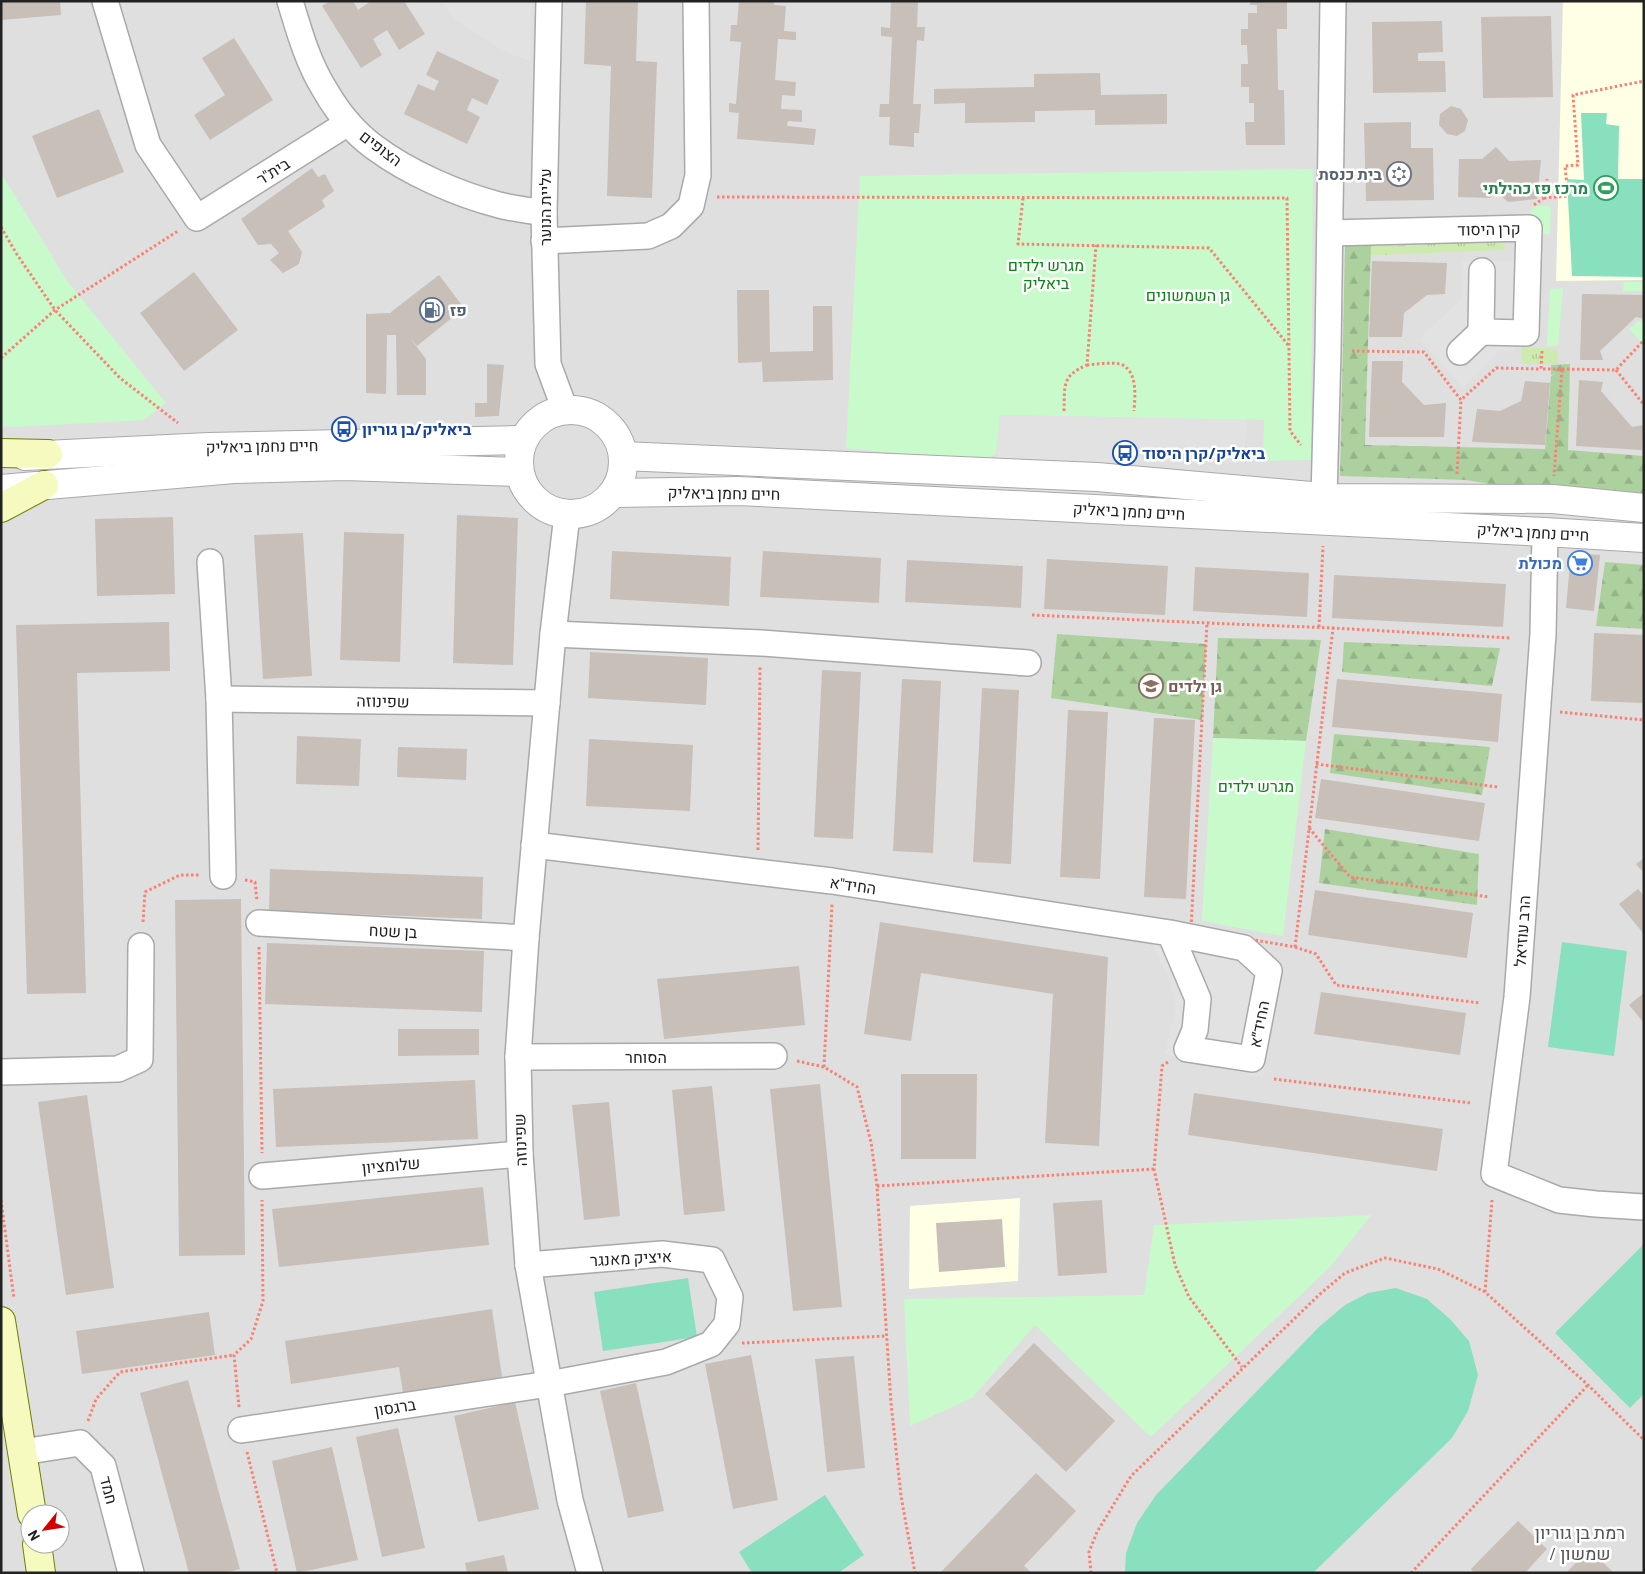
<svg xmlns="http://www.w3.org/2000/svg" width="1645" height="1574" viewBox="0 0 1645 1574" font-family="Barlow,Heebo,sans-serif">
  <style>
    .residential { fill: #e0dfdf; fill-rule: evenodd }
    .education { fill: #ffffe5 }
    .grass { fill: url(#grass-tufts) }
    .forest { fill: url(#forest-firs) }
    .park { fill: #c8facc }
    .pitch { fill: #88e0be }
    .parking { fill: #e2e2e2 }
    .building { fill: #c7bfb8 }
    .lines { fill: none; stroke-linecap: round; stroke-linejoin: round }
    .minor-casing { stroke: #a9a9a9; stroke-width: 28 }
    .tertiary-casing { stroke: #a9a9a9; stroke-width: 30 }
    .secondary-casing { stroke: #707d05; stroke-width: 30 }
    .path { stroke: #fa8072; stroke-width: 3; stroke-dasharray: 2.5 2.5; stroke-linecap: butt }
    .minor { stroke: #fff; stroke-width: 25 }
    .tertiary { stroke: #fff; stroke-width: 28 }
    .secondary { stroke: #f7fabf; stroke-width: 28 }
    .labels { text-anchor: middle; stroke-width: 5; stroke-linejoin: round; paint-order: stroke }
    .street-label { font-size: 16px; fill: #222; stroke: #fff }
    .worship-label { font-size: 16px; font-weight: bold; fill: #5b616d; stroke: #fff; text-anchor: end }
    .leisure-label { font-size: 16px; font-weight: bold; fill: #27864d; stroke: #fff; text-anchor: end }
    .park-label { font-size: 16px; fill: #0c8416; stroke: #fff }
    .service-label { font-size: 16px; font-weight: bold; fill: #4e5e75; stroke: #fff; text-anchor: start }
    .transit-label { font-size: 16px; font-weight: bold; fill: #164399; stroke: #fff; text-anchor: start }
    .shop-label { font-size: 16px; font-weight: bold; fill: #366cbe; stroke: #fff; text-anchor: end }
    .education-label { font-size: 16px; font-weight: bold; fill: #785e54; stroke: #fff; text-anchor: start }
    .neighbourhood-label { font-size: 18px; fill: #555; stroke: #fff }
  </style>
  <defs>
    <pattern id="grass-tufts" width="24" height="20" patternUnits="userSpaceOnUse" patternTransform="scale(1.25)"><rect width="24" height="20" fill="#cdebb0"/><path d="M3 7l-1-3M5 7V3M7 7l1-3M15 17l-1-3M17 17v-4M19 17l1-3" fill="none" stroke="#b0c997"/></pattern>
    <pattern id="forest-firs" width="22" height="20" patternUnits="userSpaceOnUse" patternTransform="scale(1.25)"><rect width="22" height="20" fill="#add19e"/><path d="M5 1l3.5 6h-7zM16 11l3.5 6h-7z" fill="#95b388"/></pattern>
  </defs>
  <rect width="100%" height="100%" fill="#f2efe9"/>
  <path class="residential" d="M1,1H1644V1573H1ZM30,1514H60V1544H30Z"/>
  <g class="education">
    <path d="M1563,1H1644V280L1556,281Z"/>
    <path d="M1020,1198L1018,1281L909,1289L910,1206Z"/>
  </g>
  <g class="grass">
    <path d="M1504,237L1505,250L1355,256V244Z"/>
    <path d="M1522,347L1557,349L1558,364H1521Z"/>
  </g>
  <g class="forest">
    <path d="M1345,244H1371L1365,445L1545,449L1551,376L1556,373L1551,375V365L1570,364L1568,450L1644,456V495L1514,488L1466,480L1340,476Z"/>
    <path d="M1605,562L1644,565V629L1596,626Z"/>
    <path d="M1057,634L1206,644L1202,720L1051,698Z"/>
    <path d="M1218,638L1321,640L1306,741L1213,738Z"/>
    <path d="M1344,642L1500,648L1492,686L1342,672Z"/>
    <path d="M1334,734L1490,747L1482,795L1330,773Z"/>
    <path d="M1325,829L1479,854L1477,905L1319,883Z"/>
  </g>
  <g class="park">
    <path d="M1313,169L1311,460L1263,461L1264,420L1000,415L996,454L980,462L846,448L860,176Z"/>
    <path d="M1,173L68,282L166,403L144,420L15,427L1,426Z"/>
    <path d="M1535,206H1551L1550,234L1532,235L1530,212Z"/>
    <path d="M1624,282H1644V291H1623Z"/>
    <path d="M1563,288L1558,346H1547L1550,289Z"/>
    <path d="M1638,321H1644V345L1629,329Z"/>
    <path d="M1213,738L1306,741L1283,936L1202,921Z"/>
    <path d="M1371,1215L1331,1266L1151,1437L1035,1325L972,1398L910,1426L904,1299L1144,1295L1154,1225Z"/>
  </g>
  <g class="pitch">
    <path d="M1581,113H1607L1606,124L1619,126L1618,179H1644V277L1572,276L1567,179L1584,180Z"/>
    <path d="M1562,942L1627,951L1614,1056L1548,1047Z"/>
    <path d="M1644,1244V1394L1630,1408L1555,1333Z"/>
    <path d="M688,1278L697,1337L603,1351L594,1292Z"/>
    <path d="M1396,1288L1427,1299L1450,1319L1469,1341L1478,1375L1468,1411L1452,1438L1313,1573H1125L1126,1553L1137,1523L1156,1495L1320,1326L1345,1305L1368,1293Z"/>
    <path d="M825,1495L864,1555L838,1573H752L739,1552Z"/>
  </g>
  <g class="parking">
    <path d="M442,1H531L530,61L504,51L455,20Z"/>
    <path d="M1537,260L1514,350L1500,351L1463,388L1419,339L1461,299L1462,261Z"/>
    <path d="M1000,415L1247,420L1243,463L996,462Z"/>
    <path d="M1152,942L1281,963L1263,1078L1164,1054L1176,1008L1169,979L1157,955Z"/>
  </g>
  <g class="building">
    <path d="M1,1H60L61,15L1,20Z"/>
    <path d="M330,1H353L358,10L371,1H404L425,34L399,50L387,30L373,39L382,55L361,68L322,6Z"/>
    <path d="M586,1H638L636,61L657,62L652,198L607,196L611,66L584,64Z"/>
    <path d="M739,1H774V5L786,6L784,31L796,32V40L778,39L775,80L796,82L795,96L782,95L781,109L802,110V122L788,121L787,126L816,129L814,145L737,139L739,113L729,112V103L736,104L741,42L730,41L731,25H737Z"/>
    <path d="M891,1H918L917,27H925L924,41L917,40L913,104H921L919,133H914V147L889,145L890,117H879L880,104H889L892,37L881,36V27L890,28Z"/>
    <path d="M1250,1H1287V29H1277L1278,90H1284L1285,145H1246L1245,122H1254V103H1249V87H1241V64H1248L1247,45H1241V29H1248V13H1257V5H1250Z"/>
    <path d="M1551,16L1553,97L1483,98L1481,17Z"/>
    <path d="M1442,21L1443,52L1418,53V61H1445L1446,92L1373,93L1372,22Z"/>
    <path d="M234,38L273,100L210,140L194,115L225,95L202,58Z"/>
    <path d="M437,51L499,80L487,105L472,98L467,110L480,117L467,144L404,114L418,84L434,91L439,81L426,75Z"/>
    <path d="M1100,73L1101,95L1167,94V124L1095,125V110L1035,111V122L965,123V103L934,104V89L1034,87V74Z"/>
    <path d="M1451,106L1461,109L1468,120L1465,131L1457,136L1447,134L1439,125L1440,114Z"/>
    <path d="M99,109L124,172L57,198L32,136Z"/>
    <path d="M1411,122V148H1433L1434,200L1366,201L1364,123Z"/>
    <path d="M1496,147L1509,161L1541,160L1537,199L1508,202L1497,192L1490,198L1458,197L1459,159H1482Z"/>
    <path d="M312,168L318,177L325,174L334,191L322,200L325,207L288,231L302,252L299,264L283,273L270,260L279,253L271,244L258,245L241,219Z"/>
    <path d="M1372,261L1447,263L1445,294L1427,295L1404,313L1402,337H1369Z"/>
    <path d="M194,272L238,330L184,371L140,313Z"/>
    <path d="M439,275L464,308L417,346L410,338L426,359V395H397L396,335H387L386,394L366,393V314L391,313V312Z"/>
    <path d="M737,290H769L770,352L813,351V306H832L833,380L763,382L762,362L738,363Z"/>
    <path d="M1582,294L1644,295V319L1636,317L1600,351L1603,360H1580Z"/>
    <path d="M1372,361H1403L1402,382L1424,405L1446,403L1444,437H1369Z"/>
    <path d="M487,364L504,365L499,416L475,417V403H487Z"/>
    <path d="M1579,380L1603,382L1601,391L1632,427L1643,425L1642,450L1576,446Z"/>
    <path d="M1525,381L1550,383L1545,445L1472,442L1477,409L1500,411L1521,401Z"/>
    <path d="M457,515L518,518L513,665L453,663Z"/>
    <path d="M173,517L175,594L97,596L95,519Z"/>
    <path d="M344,532L404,534L400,662L340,660Z"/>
    <path d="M303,533L312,676L263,679L254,535Z"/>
    <path d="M612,551L731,557L729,606L610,599Z"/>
    <path d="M763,551L881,558L879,603L760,597Z"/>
    <path d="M1571,553L1600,555L1594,611L1566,608Z"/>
    <path d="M1047,559L1168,566L1165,615L1044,609Z"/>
    <path d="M907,560L1023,566L1021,608L905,602Z"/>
    <path d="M1195,567L1309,573L1307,617L1193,611Z"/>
    <path d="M1334,575L1506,584L1503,627L1332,618Z"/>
    <path d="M169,622L170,671L77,673L86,993L27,994L16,625Z"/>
    <path d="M1594,633L1644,635V703L1591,701Z"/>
    <path d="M590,652L708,658L706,705L588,698Z"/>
    <path d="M822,670L861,672L853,839L814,837Z"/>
    <path d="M902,679L941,681L933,853L893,851Z"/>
    <path d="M1337,679L1502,694L1498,742L1332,727Z"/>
    <path d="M982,688L1019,690L1011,864L973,862Z"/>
    <path d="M1068,710L1108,712L1100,879L1060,877Z"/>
    <path d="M1154,718L1195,720L1186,899L1144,897Z"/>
    <path d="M297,736L361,739L359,786L296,784Z"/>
    <path d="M589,739L693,745L690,811L586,806Z"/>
    <path d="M398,747L467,749L466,780L397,777Z"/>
    <path d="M1321,779L1485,803L1479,841L1315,818Z"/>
    <path d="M1644,858V873L1636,864Z"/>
    <path d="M270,869L483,877L482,919L269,911Z"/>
    <path d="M1638,889L1644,896V934L1619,904Z"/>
    <path d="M1315,890L1473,913L1467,958L1308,935Z"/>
    <path d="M241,899L245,1255L179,1256L175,900Z"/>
    <path d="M880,922L1108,957L1099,1146L1045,1143L1053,994L921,973L911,1041L864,1034Z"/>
    <path d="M267,943L484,951L482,1012L265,1004Z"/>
    <path d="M799,966L805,1025L664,1039L657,979Z"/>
    <path d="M1321,992L1466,1013L1460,1055L1314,1034Z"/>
    <path d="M1644,993V1023L1629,1005Z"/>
    <path d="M398,1029H479V1055L398,1056Z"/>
    <path d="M901,1074H977L976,1159H901Z"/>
    <path d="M475,1080L478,1139L276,1147L273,1089Z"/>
    <path d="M820,1084L842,1307L793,1311L770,1089Z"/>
    <path d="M712,1086L725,1211L684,1215L672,1090Z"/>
    <path d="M1194,1093L1443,1129L1437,1171L1188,1135Z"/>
    <path d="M87,1095L114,1288L66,1295L38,1102Z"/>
    <path d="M609,1102L620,1216L584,1220L572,1105Z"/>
    <path d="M483,1187L489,1245L279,1267L272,1209Z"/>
    <path d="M1102,1200L1107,1273L1058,1276L1053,1203Z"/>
    <path d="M1002,1219L1005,1267L939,1272L936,1223Z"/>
    <path d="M492,1309L502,1377L403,1393L399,1367L291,1384L285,1341Z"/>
    <path d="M209,1312L215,1355L82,1374L76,1331Z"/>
    <path d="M1034,1343L1115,1421L1066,1472L985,1394Z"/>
    <path d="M751,1355L778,1500L733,1509L705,1364Z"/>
    <path d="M854,1356L865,1468L827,1472L815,1359Z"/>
    <path d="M188,1380L240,1569L225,1573H189L140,1393Z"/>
    <path d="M636,1383L664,1511L628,1518L600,1391Z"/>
    <path d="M515,1402L539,1509L478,1522L454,1416Z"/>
    <path d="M398,1428L425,1548L382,1557L356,1437Z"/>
    <path d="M332,1447L358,1560L297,1573L272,1461Z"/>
    <path d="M1036,1473L1076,1511L1024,1566L1032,1573H940Z"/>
    <path d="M1518,1521L1547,1549L1525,1573H1474L1471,1569Z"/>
    <path d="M1589,1549L1614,1573H1569L1568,1571Z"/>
    <path d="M504,1555L508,1573H467L465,1563Z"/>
  </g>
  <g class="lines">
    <defs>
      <g id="minor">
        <path d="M105,1L148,145L197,218L348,123"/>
        <path d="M290,1C299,31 308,63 325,90C337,111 355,133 374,147C409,173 457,194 499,205C513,209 529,210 544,213"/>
        <path d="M549,1L544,213L548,364L565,410"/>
        <path d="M1330,233L1529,228L1526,333L1481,332L1460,352"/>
        <path d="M544,241L648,236L671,226L691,206L698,175L696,1"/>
        <path d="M1481,332L1482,271"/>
        <path d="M1324,497L1328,350L1333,1"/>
        <path d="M567,515L553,634L526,938L518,1057L520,1154L528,1265L570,1500L590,1573"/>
        <path d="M1545,532L1543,634L1517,997L1494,1174L1559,1200L1596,1204L1644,1207"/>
        <path d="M210,562L219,699L223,876"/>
        <path d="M553,634L761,643L1028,663"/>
        <path d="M219,699L547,703"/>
        <path d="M534,845L832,881L1170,933L1244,948L1269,971L1252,1059L1187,1049L1195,1030L1198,999L1170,933"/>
        <path d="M259,923L526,938"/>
        <path d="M518,1057L774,1056"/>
        <path d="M1,1072L118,1069L140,1059L141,946"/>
        <path d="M262,1176L520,1154"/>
        <path d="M241,1430L549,1384L666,1362L711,1344L727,1324L730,1297L712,1260L662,1254L528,1265"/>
        <path d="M22,1452L80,1443L103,1466L131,1573"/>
      </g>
      <g id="tertiary">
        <circle cx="571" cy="462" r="52"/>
        <path d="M25,456L209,447L523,440"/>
        <path d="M623,456L1097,477L1333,498L1553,499L1644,508"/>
        <path d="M1,489L234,469L345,466L519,472"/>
        <path d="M614,493L739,491L1545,532L1644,538"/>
      </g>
      <g id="secondary">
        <path d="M1,453L48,454"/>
        <path d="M1,508L44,485"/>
        <path d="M1,1321L32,1514"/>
        <path d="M37,1544L41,1573"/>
      </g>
    </defs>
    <use href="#minor" class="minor-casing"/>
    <use href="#tertiary" class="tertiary-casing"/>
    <use href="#secondary" class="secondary-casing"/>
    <g class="path">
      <path d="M717,197L1287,198L1290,431L1301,445"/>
      <path d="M1023,198L1018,244L1209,248L1289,346"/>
      <path d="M1544,198L1568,196L1565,166L1578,165L1573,95L1644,81"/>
      <path d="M1534,205L1544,198L1547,179"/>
      <path d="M1,227L16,253L55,310L120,378L178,423"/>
      <path d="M1352,351L1424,352L1461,400L1496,368L1541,369"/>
      <path d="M1542,351L1541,369H1562L1554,476"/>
      <path d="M1,358L55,310L178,231"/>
      <path d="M1087,365C1096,364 1111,362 1120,364C1138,370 1135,396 1134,411"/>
      <path d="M1562,369L1616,370L1644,340"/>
      <path d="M1616,370L1644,405"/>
      <path d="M1064,411C1065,386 1061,376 1087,365L1096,245"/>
      <path d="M1457,474L1461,400"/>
      <path d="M1032,615L1208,623"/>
      <path d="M1207,623L1333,628L1295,947L1191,929Z"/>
      <path d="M1319,627L1323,546"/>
      <path d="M1332,628L1511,638"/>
      <path d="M1560,712L1644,720"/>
      <path d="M1316,764L1498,787"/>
      <path d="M1309,828L1350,877L1489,897"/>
      <path d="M758,850L760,666"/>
      <path d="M245,880L255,882L257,901"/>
      <path d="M143,922L145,892L180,875H199"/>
      <path d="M259,947L262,1153"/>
      <path d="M1295,947L1316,954L1336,985L1480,1003"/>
      <path d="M797,1061L824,1067L857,1087L871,1142L877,1186L891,1403L901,1496L915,1573"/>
      <path d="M1168,1062L1162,1066L1154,1169L1175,1265L1189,1297L1242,1367"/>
      <path d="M824,1067L832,904"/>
      <path d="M1274,1079L1471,1103"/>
      <path d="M877,1186L1154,1169"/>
      <path d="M1,1200L14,1299"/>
      <path d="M1485,1292L1492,1200"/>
      <path d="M742,1343L886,1336"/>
      <path d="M239,1407L234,1355L251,1339L263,1301L262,1200"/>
      <path d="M88,1421L96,1399L120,1372L234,1355"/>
      <path d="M247,1452L277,1573"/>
      <path d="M1091,1573L1089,1552L1097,1532L1131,1476L1320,1294L1345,1273L1385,1258L1438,1269L1485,1292L1588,1385L1644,1440"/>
      <path d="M1411,1573L1588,1385"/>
    </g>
    <use href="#minor" class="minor"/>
    <use href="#tertiary" class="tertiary"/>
    <use href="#secondary" class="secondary"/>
  </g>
  <defs>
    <symbol id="synagogue-ring" viewBox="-11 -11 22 22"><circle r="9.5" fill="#fff" stroke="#6b7280" stroke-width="1.5"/><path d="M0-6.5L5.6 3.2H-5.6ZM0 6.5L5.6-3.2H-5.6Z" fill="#6b7280"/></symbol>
    <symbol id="stadium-ring" viewBox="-11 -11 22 22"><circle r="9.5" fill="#fff" stroke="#2e9e5b" stroke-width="1.5"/><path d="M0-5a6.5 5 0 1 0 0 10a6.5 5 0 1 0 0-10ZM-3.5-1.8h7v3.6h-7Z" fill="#2e9e5b"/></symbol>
    <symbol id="fuel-ring" viewBox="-11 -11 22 22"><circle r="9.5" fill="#fff" stroke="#5c6f8a" stroke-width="1.5"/><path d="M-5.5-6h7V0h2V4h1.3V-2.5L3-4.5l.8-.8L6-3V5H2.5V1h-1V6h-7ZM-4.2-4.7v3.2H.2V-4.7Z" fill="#5c6f8a"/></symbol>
    <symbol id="bus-ring" viewBox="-11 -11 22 22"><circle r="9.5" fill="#fff" stroke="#1a4fb4" stroke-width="1.5"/><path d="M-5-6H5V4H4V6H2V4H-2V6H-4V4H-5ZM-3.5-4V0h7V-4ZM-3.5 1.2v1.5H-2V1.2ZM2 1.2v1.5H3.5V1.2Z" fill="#1a4fb4"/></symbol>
    <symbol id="supermarket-ring" viewBox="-11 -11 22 22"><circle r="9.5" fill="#fff" stroke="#3f7fe0" stroke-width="1.5"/><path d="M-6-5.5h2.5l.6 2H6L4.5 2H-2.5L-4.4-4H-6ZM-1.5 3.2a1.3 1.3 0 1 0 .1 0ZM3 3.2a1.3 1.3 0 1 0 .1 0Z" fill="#3f7fe0"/></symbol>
    <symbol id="school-ring" viewBox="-11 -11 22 22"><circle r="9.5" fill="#fff" stroke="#8d6e63" stroke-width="1.5"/><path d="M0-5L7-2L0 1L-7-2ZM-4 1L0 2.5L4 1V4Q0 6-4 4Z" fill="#8d6e63"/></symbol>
  </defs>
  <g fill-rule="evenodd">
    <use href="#synagogue-ring" x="1385" y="160" width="28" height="28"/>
    <use href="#stadium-ring" x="1592" y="174" width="28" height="28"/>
    <use href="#fuel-ring" x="418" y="296" width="28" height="28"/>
    <use href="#bus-ring" x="330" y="415" width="28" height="28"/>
    <use href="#bus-ring" x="1111" y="439" width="28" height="28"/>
    <use href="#supermarket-ring" x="1566" y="549" width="28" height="28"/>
    <use href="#school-ring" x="1137" y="672" width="28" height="28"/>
  </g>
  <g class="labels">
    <g class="street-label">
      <text transform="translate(381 148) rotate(37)" y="6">הצופים</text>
      <text transform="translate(273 171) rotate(-32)" y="6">בית"ר</text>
      <text transform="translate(545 207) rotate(-90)" y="6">עליית הנוער</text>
      <text transform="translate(1489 229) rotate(-1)" y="6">קרן היסוד</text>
      <text transform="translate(262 446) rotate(-1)" y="6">חיים נחמן ביאליק</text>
      <text transform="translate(724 493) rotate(1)" y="6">חיים נחמן ביאליק</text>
      <text transform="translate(1129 511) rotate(3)" y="6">חיים נחמן ביאליק</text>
      <text transform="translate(1533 532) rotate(3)" y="6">חיים נחמן ביאליק</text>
      <text transform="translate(383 701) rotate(1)" y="6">שפינוזה</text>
      <text transform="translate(853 885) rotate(8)" y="6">החיד"א</text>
      <text transform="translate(393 931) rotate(3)" y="6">בן שטח</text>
      <text transform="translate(1522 931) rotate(-86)" y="6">הרב עוזיאל</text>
      <text transform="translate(1259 1024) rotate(-79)" y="6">החיד״א</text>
      <text x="646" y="1063">הסוחר</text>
      <text transform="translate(520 1140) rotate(-92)" y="6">שפינוזה</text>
      <text transform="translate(391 1165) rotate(-5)" y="6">שלומציון</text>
      <text transform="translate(631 1258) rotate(-3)" y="6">איציק מאנגר</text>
      <text transform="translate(395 1407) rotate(-9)" y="6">ברגסון</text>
      <text transform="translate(109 1490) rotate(75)" y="6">חמד</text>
    </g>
    <g class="worship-label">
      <text x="1382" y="180">בית כנסת</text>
    </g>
    <g class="leisure-label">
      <text x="1588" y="194">מרכז פז כהילתי</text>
    </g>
    <g class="park-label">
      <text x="1046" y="271">מגרש ילדים<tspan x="1046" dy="18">ביאליק</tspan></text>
      <text x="1188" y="301">גן השמשונים</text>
      <text x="1256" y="792">מגרש ילדים</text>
    </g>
    <g class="service-label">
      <text x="450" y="316">פז</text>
    </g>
    <g class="transit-label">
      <text x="362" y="435">ביאליק/בן גוריון</text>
      <text x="1142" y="459">ביאליק/קרן היסוד</text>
    </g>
    <g class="shop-label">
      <text x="1562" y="569">מכולת</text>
    </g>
    <g class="education-label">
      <text x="1168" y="692">גן ילדים</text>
    </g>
    <g class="neighbourhood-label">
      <text x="1580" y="1539">רמת בן גוריון<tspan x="1580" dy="21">/ שמשון</tspan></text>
    </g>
  </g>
  <rect width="1645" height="1574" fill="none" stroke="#222222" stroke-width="5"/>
  <g transform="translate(45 1529) rotate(240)"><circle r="24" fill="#ffffff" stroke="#a7a7a7"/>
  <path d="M0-4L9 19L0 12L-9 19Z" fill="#d40000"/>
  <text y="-8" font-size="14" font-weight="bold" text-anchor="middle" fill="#222222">N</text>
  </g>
</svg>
